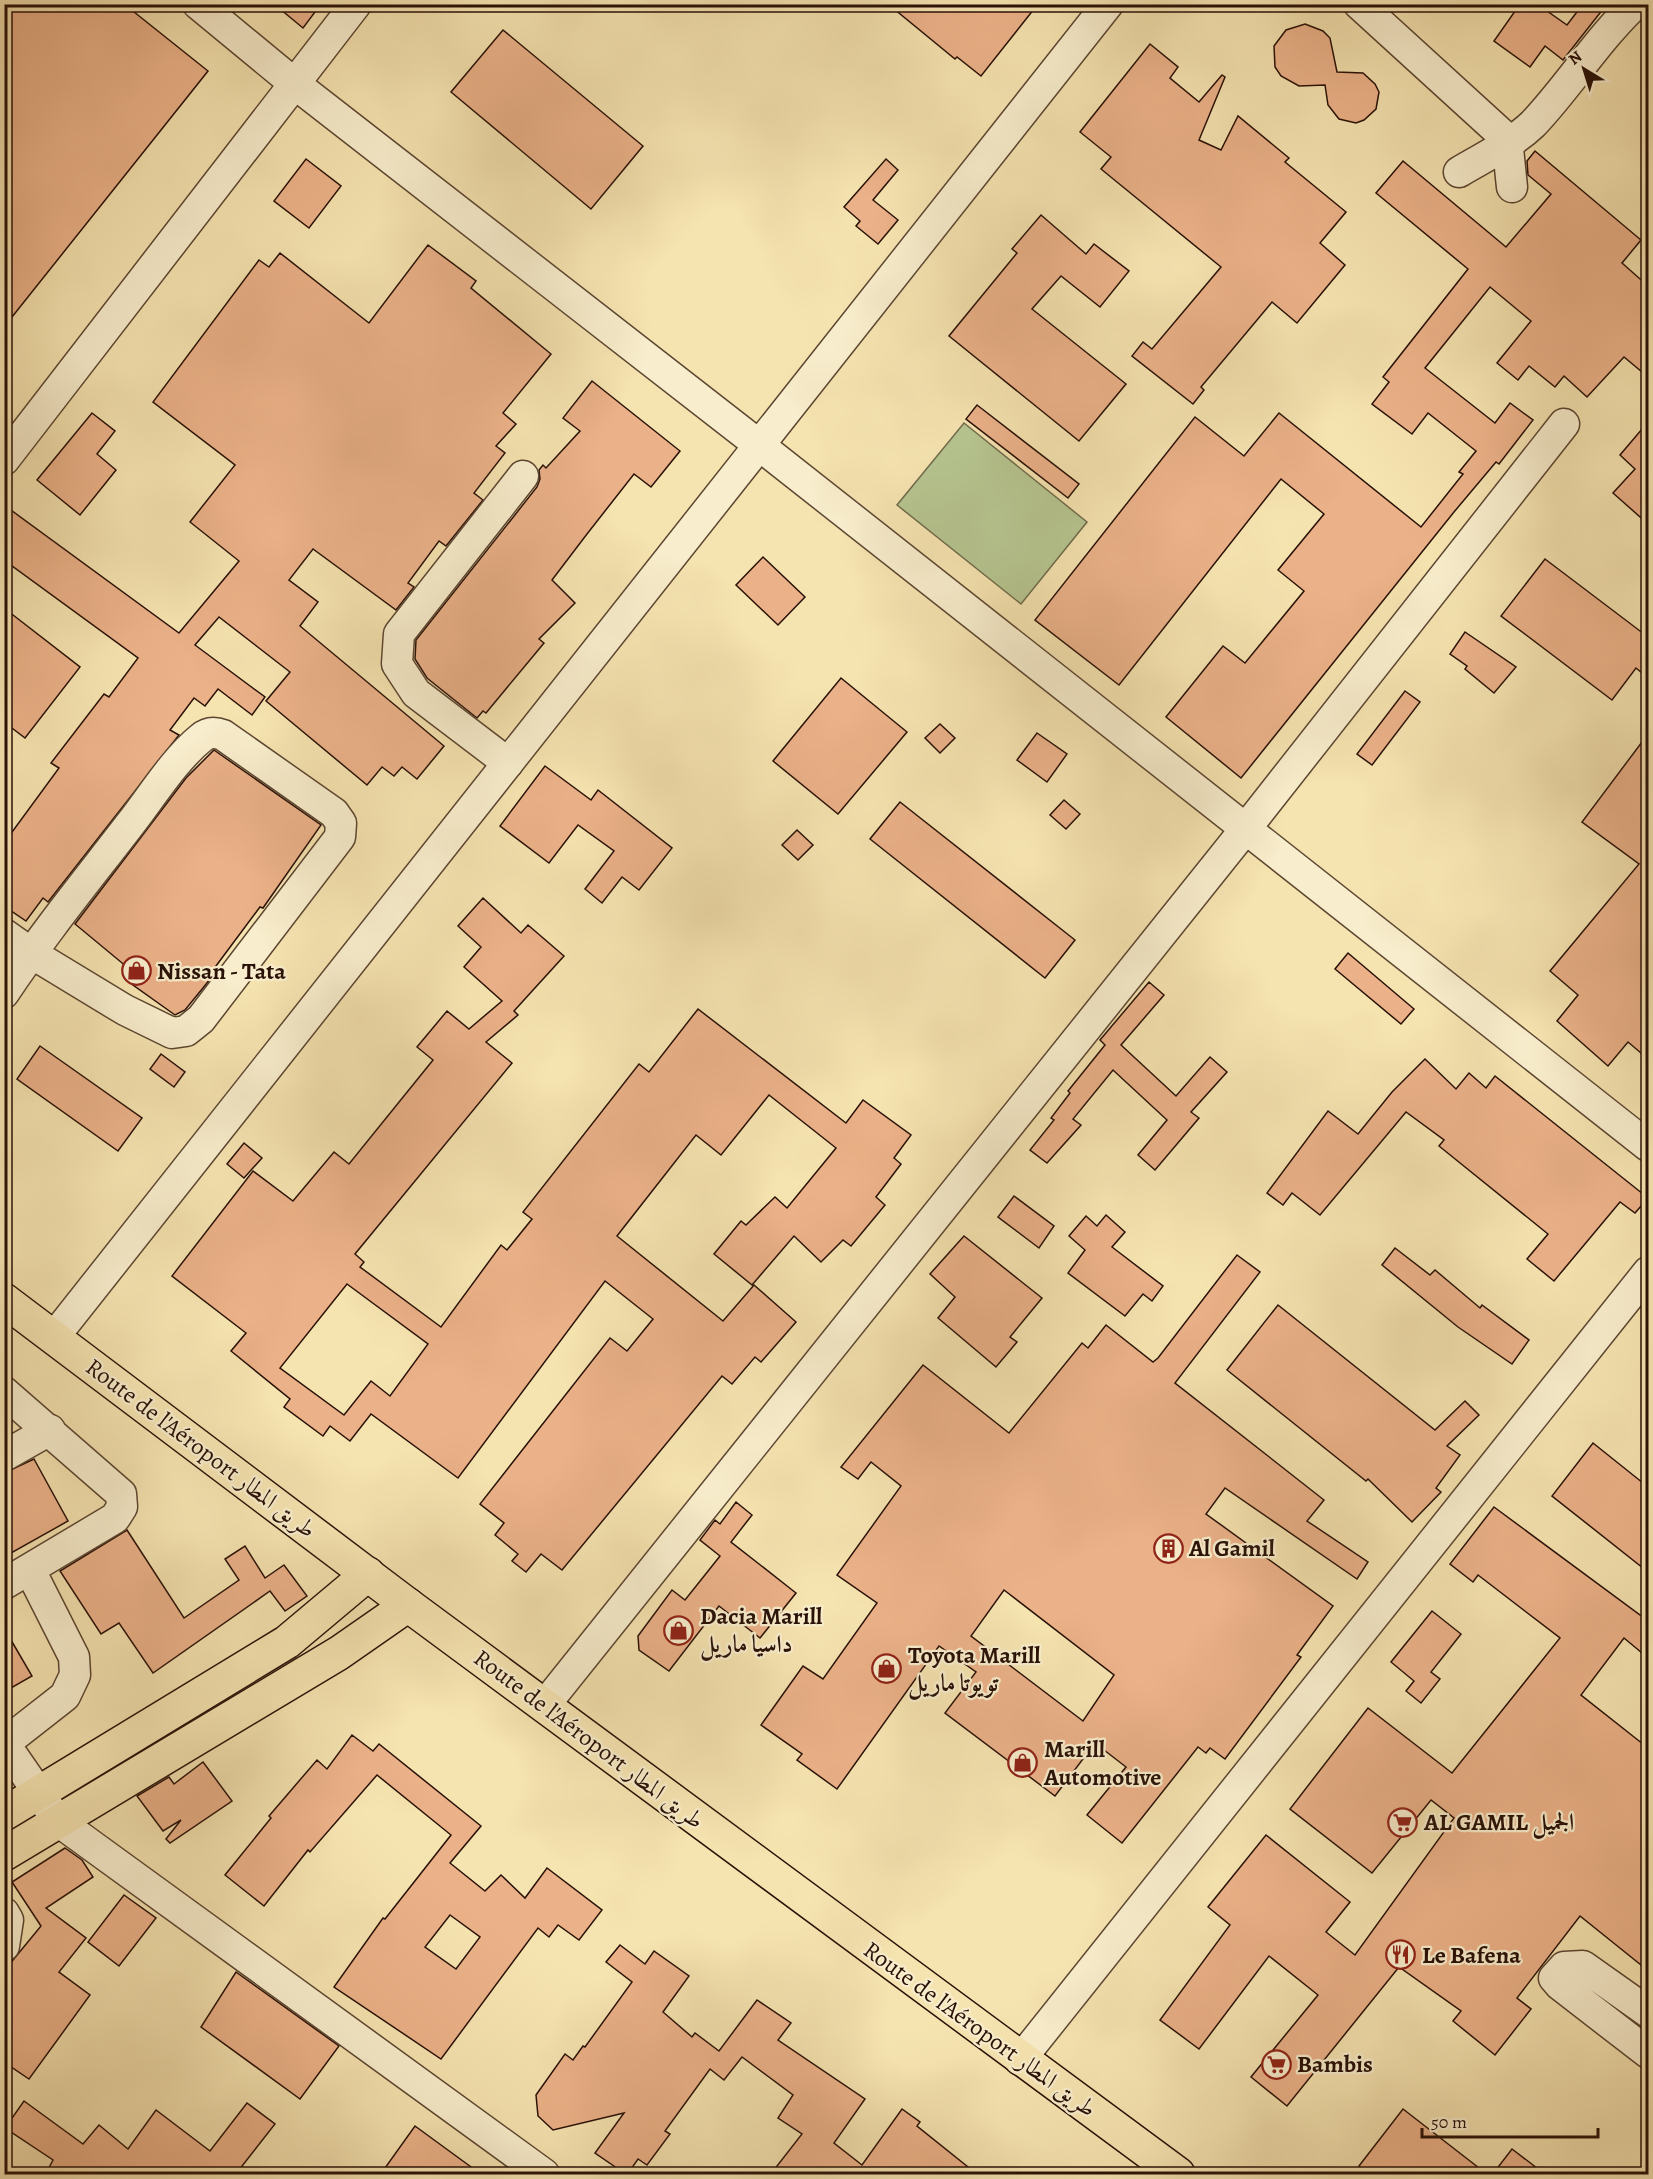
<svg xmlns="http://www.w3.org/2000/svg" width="1653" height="2179" viewBox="0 0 1653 2179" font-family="Alegreya,Amiri,serif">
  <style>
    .green { fill: #b6c590; stroke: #706b4c; stroke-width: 1.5 }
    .building { fill: #ebb188; stroke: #291107; stroke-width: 1.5; fill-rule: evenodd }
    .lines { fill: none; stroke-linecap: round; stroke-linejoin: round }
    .minor-casing { stroke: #5c4631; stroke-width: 33 }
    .major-casing { stroke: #291107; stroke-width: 36 }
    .minor { stroke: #f8edcc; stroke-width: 30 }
    .major { stroke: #f5e3b0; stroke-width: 33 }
    .labels { text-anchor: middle; stroke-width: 4.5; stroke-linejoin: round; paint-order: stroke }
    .poi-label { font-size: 24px; font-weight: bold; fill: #291107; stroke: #f8edcc; text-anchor: start }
    .street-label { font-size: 24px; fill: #291107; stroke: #f8edcc }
  </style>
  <rect width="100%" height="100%" fill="#f5e3b0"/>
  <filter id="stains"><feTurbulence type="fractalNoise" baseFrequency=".00333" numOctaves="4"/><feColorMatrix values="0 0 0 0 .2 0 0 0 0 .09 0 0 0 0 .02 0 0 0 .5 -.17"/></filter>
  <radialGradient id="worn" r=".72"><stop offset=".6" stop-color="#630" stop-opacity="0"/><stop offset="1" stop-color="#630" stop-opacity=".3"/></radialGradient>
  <path class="green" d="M964,423L1087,522L1021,604L897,505Z"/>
  <g class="building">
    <path d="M4,4H124L208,71L4,327Z"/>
    <path d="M274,4H321L303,28Z"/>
    <path d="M888,4H1038L981,76L957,57L955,59Z"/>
    <path d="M1520,4H1537L1567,25L1583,4H1607L1563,60L1545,46L1530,67L1494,41Z"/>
    <path d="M1305,24L1323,31L1330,38L1337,72L1363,73L1375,84L1379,92L1376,109L1364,120L1356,123L1339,119L1328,105L1325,85L1299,86L1281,76L1275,67L1274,46L1286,30Z"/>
    <path d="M503,30L643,146L591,209L451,92Z"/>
    <path d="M1150,44L1178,67L1170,78L1199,102L1222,75L1225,77L1199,140L1221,150L1238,116L1289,158L1285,162L1346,212L1320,243L1345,265L1297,323L1272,302L1201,387L1204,390L1193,404L1132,356L1143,342L1152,349L1221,267L1101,169L1111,157L1080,132Z"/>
    <path d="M1535,151L1641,240L1622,263L1648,286V377L1624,357L1587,397L1564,376L1555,387L1529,366L1518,380L1497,363L1531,321L1490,287L1425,368L1495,423L1510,403L1533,420L1499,464L1496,462L1454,512L1241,778L1166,717L1223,646L1245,663L1304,591L1278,570L1324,514L1281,479L1119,685L1035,620L1195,417L1244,456L1279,413L1421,527L1463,474L1459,472L1476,451L1428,413L1412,434L1372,404L1389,382L1383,377L1468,269L1376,193L1403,161L1506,247L1551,194L1528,175L1527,161Z"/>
    <path d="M306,159L341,186L309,228L274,201Z"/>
    <path d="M886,159L898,170L873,200L898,220L878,244L856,226L860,221L844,207Z"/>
    <path d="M1041,215L1086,254L1094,244L1129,271L1100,307L1061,276L1032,309L1126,384L1079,441L949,336L1017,253L1012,249Z"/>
    <path d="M428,245L476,281L471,288L551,354L503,413L516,424L496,446L505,453L474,493L483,500L446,546L439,541L408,583L414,587L396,610L313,549L289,580L318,602L300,626L444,746L417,779L402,767L394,776L382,767L367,785L266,701L290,672L219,617L195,645L265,697L252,715L218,689L205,706L194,698L170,730L179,735L48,902L43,898L26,921L4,906V843L59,768L51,763L104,694L109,697L138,658L4,560V505L179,633L239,561L190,522L235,465L153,402L259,260L269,267L280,253L369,323Z"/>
    <path d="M592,381L680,451L651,487L634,474L587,534L552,580L575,603L539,639L544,643L486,713L483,711L477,718L427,678L415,659L416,640L537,487L540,479L539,470L543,465L546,468L580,431L563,418Z"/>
    <path d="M977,405L1079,484L1068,498L966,419Z"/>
    <path d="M92,413L115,431L97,454L116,470L80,515L37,480Z"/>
    <path d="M1648,422V524L1613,493L1635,469L1620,455Z"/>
    <path d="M763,557L805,597L778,625L736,585Z"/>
    <path d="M1545,559L1648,637V678L1636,668L1612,700L1501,616Z"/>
    <path d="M4,608L80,667L25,738L4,722Z"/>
    <path d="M1465,632L1516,667L1494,693L1465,669L1467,666L1450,654Z"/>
    <path d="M841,678L907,732L838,814L773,761Z"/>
    <path d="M1405,691L1420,702L1372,765L1357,754Z"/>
    <path d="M940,724L955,738L940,753L925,738Z"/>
    <path d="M1037,733L1067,754L1047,782L1017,760Z"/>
    <path d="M1648,734V1059L1628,1042L1608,1066L1557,1021L1578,995L1550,971L1639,864L1582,822Z"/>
    <path d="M214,750L321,825L263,908L260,907L216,966L218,968L207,983L185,1010L175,1015L133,985L139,977L75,924L186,778Z"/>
    <path d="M545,766L591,800L598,790L672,848L639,890L622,877L602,903L585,889L614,851L578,825L549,863L500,826Z"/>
    <path d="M1064,800L1080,814L1066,829L1050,815Z"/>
    <path d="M900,802L1075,940L1045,978L870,839Z"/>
    <path d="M797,830L813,845L798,860L782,845Z"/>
    <path d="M483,898L521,933L528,925L564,956L514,1011L518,1015L486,1042L512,1063L355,1254L364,1262L360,1267L441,1327L501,1245L507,1250L532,1219L523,1212L639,1064L649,1072L698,1009L846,1123L863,1100L911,1135L894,1158L901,1164L876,1197L885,1205L851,1246L843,1240L821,1262L794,1236L752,1285L714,1254L741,1221L746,1225L775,1197L787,1208L836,1148L769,1095L721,1155L696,1135L617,1236L723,1321L754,1285L796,1322L761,1362L755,1357L732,1384L722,1376L562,1570L541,1554L526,1572L512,1561L518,1554L495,1535L504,1523L480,1504L610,1338L627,1351L653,1319L605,1281L458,1478L371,1414L350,1441L330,1426L323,1436L284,1407L290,1399L231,1351L246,1333L172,1276L253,1171L293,1201L334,1152L349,1164L433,1060L417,1047L447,1011L469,1029L502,1001L464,967L481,947L458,926ZM347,1284L428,1344L390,1396L371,1381L344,1415L280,1368Z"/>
    <path d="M1348,953L1414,1009L1401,1024L1335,969Z"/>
    <path d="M1149,982L1164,995L1121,1045L1176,1096L1210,1057L1227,1072L1191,1112L1199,1118L1155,1170L1138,1155L1167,1120L1113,1070L1073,1119L1081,1125L1047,1163L1030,1150L1054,1120L1051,1118L1070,1093L1068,1091L1105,1045L1100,1040Z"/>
    <path d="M40,1046L142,1118L118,1151L17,1079Z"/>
    <path d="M161,1054L185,1072L174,1087L150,1069Z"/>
    <path d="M1425,1059L1456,1089L1469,1073L1486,1088L1495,1076L1648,1198L1635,1213L1620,1202L1554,1281L1527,1259L1548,1234L1439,1146L1444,1140L1406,1112L1320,1215L1292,1193L1283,1205L1267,1193L1328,1111L1358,1134L1392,1092Z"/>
    <path d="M244,1143L262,1158L244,1178L227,1164Z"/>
    <path d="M1014,1196L1054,1226L1039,1248L998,1217Z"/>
    <path d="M1106,1215L1125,1232L1112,1247L1163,1286L1152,1301L1143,1294L1125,1316L1068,1273L1085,1250L1069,1236L1086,1216L1097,1226Z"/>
    <path d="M964,1236L1042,1298L1010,1337L1017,1342L996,1367L938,1318L955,1297L930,1274Z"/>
    <path d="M1395,1248L1430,1275L1435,1270L1480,1308L1482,1305L1529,1340L1512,1364L1458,1327L1382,1265Z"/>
    <path d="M1237,1255L1260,1272L1175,1383L1324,1500L1307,1521L1368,1562L1357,1579L1225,1488L1206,1514L1333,1606L1297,1655L1301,1657L1225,1759L1210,1748L1206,1753L1198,1747L1122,1843L1087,1815L1126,1767L1095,1743L1055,1796L945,1713L976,1672L939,1646L837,1789L797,1760L802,1754L761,1725L803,1666L823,1679L877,1603L837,1575L901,1486L871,1462L858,1479L841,1467L923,1365L1009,1433L1082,1343L1088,1348L1106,1325L1153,1362L1158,1358ZM1004,1590L1114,1675L1083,1721L971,1636Z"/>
    <path d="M1278,1305L1435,1430L1465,1401L1479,1415L1447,1446L1460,1455L1436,1488L1441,1492L1412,1522L1368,1479L1366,1481L1227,1370Z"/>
    <path d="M1593,1443L1648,1487V1572L1552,1496Z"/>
    <path d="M34,1459L68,1521L4,1557V1473Z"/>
    <path d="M736,1502L752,1515L731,1542L796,1593L760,1638L719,1606L669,1671L639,1650L638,1636L672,1590L685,1600L720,1556L700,1540L715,1520L720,1524Z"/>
    <path d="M1494,1507L1648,1621V1658L1624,1638L1581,1695L1648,1748V1955L1641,1965L1580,1916L1517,1998L1531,2009L1495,2055L1453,2021L1461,2011L1399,1967L1287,2106L1251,2077L1318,1995L1269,1956L1199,2049L1160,2020L1230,1925L1208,1907L1266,1835L1350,1902L1326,1932L1355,1955L1454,1818L1431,1800L1372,1873L1290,1809L1368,1708L1452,1773L1560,1638L1478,1575L1473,1582L1450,1564Z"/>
    <path d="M127,1530L184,1618L239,1580L225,1559L245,1546L265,1578L284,1565L307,1596L285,1611L270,1591L153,1673L119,1623L101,1634L60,1571Z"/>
    <path d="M1432,1611L1461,1634L1431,1672L1440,1679L1421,1703L1406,1691L1414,1681L1391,1662Z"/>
    <path d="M4,1628L32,1676L4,1692Z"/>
    <path d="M352,1735L373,1751L379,1744L481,1826L450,1863L485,1891L501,1875L525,1898L547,1868L602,1910L579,1940L558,1925L549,1937L538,1928L441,2059L334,1987L383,1918L385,1919L451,1835L377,1775L310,1852L308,1850L264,1906L225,1875L271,1818L269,1816L317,1760L327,1769ZM450,1915L480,1937L456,1969L425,1947Z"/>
    <path d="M203,1762L232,1801L170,1843L166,1839L181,1820L163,1831L137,1796L169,1777L174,1784Z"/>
    <path d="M65,1848L82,1860L93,1877L46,1908L86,1938L59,1972L90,1995L29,2079L4,2062V1971L41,1926L12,1882Z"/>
    <path d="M124,1895L156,1918L119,1966L88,1942Z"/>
    <path d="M620,1945L645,1964L654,1951L689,1976L663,2012L692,2037L695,2033L719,2051L757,2000L791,2023L778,2040L865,2099L834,2143L862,2165L902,2109L920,2122L917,2126L978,2175H770L802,2134L778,2118L793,2095L742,2057L724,2080L710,2069L665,2131L670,2134L647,2165L638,2159L627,2175L595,2153L624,2113L553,2130L538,2116L536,2095L565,2054L573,2060L583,2046L585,2047L632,1982L606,1962Z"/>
    <path d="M236,1972L339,2046L300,2099L201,2027Z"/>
    <path d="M24,2101L83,2144L99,2125L128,2149L156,2110L210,2151L247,2103L275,2124L235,2175H45L53,2160L5,2128Z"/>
    <path d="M1403,2109L1488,2175H1370L1359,2166Z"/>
    <path d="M415,2126L482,2175H380Z"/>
    <path d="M1512,2149L1546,2175H1492Z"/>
  </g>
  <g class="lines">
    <defs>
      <g id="minor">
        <path d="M198,4L295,84L759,445L1648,1146"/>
        <path d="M1359,4L1507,139L1512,187"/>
        <path d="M1459,172C1484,157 1512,144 1533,124C1569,86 1597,40 1635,4"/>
        <path d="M4,460L356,4"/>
        <path d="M508,763L416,693L397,664L399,634L523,476"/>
        <path d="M4,934L31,953L125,1010L172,1033L186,1031L201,1019L340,837L341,823L334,813L223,735C215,732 208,732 201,738C175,759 152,796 131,823C88,879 43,934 4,993"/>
        <path d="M54,1337L1108,4"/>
        <path d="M4,1392L121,1494L122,1507L115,1518L4,1584"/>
        <path d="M4,1456L50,1430"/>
        <path d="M544,1706L1247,827L1564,424"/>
        <path d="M4,1743L58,1821L544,2174"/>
        <path d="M5,1743L65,1696L75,1675L74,1657L30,1570"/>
        <path d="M4,1913L8,1920L4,1946"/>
        <path d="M1648,2012L1583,1966L1564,1967L1554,1978L1560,1985L1648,2053"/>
        <path d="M1020,2060L1648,1272"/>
      </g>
      <g id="major">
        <path d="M4,1300L408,1605L1178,2174"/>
        <path d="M4,1814L287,1642L368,1574"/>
        <path d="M4,1854L339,1653L408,1605"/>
      </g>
    </defs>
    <use href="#minor" class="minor-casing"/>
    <use href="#major" class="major-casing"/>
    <use href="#minor" class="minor"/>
    <use href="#major" class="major"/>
  </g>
  <defs>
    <symbol id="shop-ring" viewBox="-11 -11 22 22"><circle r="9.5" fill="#f8edcc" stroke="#8f2418" stroke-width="1.5"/><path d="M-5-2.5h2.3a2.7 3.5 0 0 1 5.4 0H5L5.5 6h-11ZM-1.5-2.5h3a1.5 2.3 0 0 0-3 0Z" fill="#8f2418"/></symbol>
    <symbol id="building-ring" viewBox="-11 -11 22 22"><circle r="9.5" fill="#f8edcc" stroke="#8f2418" stroke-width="1.5"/><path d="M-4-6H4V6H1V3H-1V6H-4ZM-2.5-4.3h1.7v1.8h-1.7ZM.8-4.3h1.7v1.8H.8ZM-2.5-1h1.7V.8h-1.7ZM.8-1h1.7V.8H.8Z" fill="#8f2418"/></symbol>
    <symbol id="supermarket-ring" viewBox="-11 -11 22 22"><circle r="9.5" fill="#f8edcc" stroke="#8f2418" stroke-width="1.5"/><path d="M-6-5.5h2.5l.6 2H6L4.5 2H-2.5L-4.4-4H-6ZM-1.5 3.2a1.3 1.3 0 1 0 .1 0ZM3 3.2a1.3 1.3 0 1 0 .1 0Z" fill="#8f2418"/></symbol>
    <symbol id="restaurant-ring" viewBox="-11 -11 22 22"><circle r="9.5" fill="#f8edcc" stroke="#8f2418" stroke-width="1.5"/><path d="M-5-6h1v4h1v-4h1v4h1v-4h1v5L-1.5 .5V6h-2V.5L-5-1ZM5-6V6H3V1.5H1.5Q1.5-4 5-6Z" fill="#8f2418"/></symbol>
  </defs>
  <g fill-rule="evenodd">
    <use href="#shop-ring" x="120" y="954" width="33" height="33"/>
    <use href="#building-ring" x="1152" y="1532" width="33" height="33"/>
    <use href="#shop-ring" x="662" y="1614" width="33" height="33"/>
    <use href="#shop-ring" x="870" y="1652" width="33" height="33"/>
    <use href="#shop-ring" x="1006" y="1746" width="33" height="33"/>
    <use href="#supermarket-ring" x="1386" y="1806" width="33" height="33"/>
    <use href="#restaurant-ring" x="1384" y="1938" width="33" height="33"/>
    <use href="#supermarket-ring" x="1260" y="2048" width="33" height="33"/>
  </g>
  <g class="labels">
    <g class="poi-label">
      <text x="157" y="979">Nissan - Tata</text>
      <text x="1189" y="1556">Al Gamil</text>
      <text x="700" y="1624">Dacia Marill<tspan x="700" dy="28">داسيا ماريل</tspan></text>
      <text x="908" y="1663">Toyota Marill<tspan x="908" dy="28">تويوتا ماريل</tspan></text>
      <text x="1044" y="1757">Marill<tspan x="1044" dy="28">Automotive</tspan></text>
      <text x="1424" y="1830">AL GAMIL الجميل</text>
      <text x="1422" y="1963">Le Bafena</text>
      <text x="1297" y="2072">Bambis</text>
    </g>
    <g class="street-label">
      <text transform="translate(201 1448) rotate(37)" y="8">Route de l'Aéroport طريق المطار</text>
      <text transform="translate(589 1739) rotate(37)" y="8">Route de l'Aéroport طريق المطار</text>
      <text transform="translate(980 2029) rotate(36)" y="8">Route de l'Aéroport طريق المطار</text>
    </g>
  </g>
  <rect width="1653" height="2179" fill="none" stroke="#f5e3b0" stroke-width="24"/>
  <rect x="6" y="6" width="1641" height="2167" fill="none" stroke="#291107" stroke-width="3"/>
  <rect x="12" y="12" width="1629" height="2155" fill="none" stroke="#291107" stroke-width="1.5"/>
  <g transform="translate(1584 69) rotate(322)" stroke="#f8edcc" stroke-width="4.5" paint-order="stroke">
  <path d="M0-4.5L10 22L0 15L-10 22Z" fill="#291107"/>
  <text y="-9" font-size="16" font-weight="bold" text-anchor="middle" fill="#291107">N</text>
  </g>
  <path d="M1422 2128v9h176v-9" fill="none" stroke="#291107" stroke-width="3"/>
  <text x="1431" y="2128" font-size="18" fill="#291107" stroke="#f8edcc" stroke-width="4.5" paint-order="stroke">50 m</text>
  <rect width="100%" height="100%" filter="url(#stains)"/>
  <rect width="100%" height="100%" fill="url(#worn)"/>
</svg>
